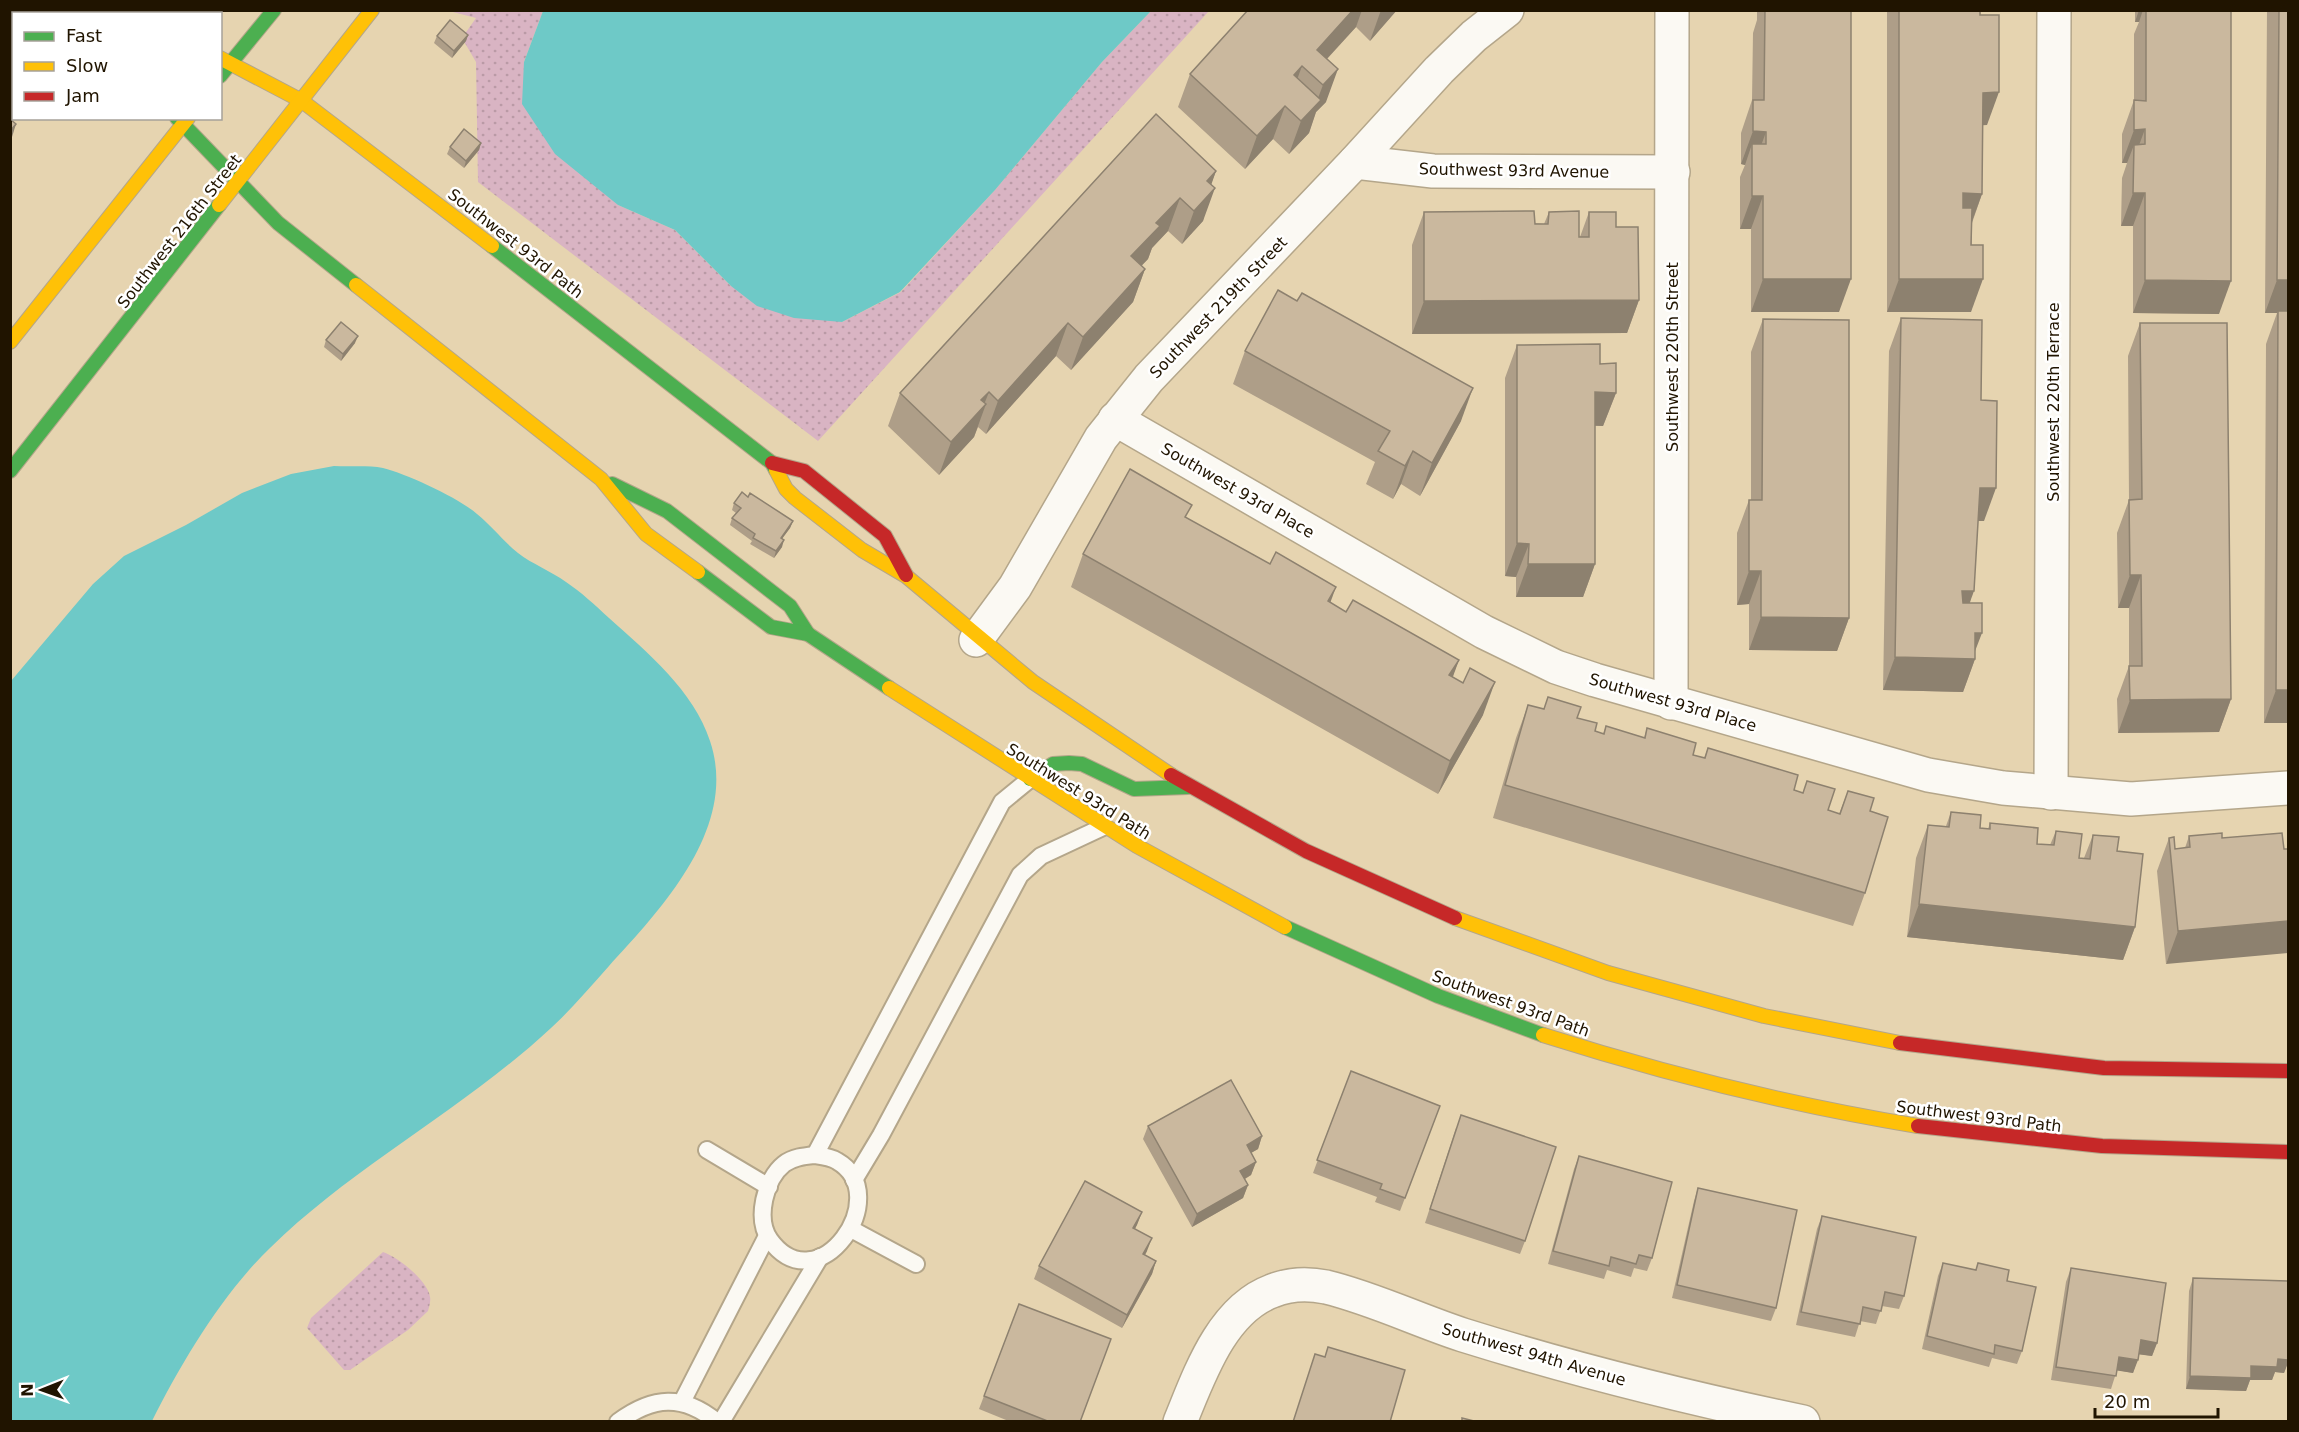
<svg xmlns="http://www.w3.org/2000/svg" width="2299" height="1432" viewBox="0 0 2299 1432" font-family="'DejaVu Sans',sans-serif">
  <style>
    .green { fill: url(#green-dots) }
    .water { fill: #6ec9c7 }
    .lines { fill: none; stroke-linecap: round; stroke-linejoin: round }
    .lane-casing { stroke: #b4a68a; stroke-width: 20 }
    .street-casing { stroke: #b4a68a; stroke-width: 36 }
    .fast-casing { stroke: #b4a68a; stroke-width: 16 }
    .slow-casing { stroke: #b4a68a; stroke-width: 16 }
    .jam-casing { stroke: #b4a68a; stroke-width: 16 }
    .lane { stroke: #fbf9f3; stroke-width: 16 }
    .street { stroke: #fbf9f3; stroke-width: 33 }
    .fast { stroke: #4caf50; stroke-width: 14 }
    .slow { stroke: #ffc107; stroke-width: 14 }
    .jam { stroke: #c62828; stroke-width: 14 }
    .wall { fill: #ae9e88 }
    .shaded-wall { fill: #8d816f }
    .building { fill: #cab89e; stroke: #8d816f; stroke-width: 1.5 }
    .labels { text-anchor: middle; stroke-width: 5; stroke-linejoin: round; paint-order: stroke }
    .street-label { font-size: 16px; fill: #201400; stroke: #fff }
  </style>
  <defs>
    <pattern id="green-dots" width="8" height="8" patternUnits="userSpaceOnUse" patternTransform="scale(1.5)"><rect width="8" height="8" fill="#d9b4c3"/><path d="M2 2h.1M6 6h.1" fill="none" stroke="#ba9aa6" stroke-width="1.8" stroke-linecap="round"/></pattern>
  </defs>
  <rect width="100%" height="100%" fill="#e6d4b0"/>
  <g class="green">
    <path d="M449,11H543L524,62L618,205L675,230L731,286L842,322L901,292L995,190L1102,62L1151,11H1209L818,441L478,182L476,62L462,38L476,18Z"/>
    <path d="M383,1252C398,1257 428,1281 430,1297C431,1301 429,1307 428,1311L408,1330L350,1370H344L307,1328L311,1318Z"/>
  </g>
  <g class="water">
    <path d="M543,11L544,10L1151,11L1102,62L995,190L900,292L842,322L794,318L757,306L731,286L675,230L618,205L555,154L522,104L524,62Z"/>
    <path d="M334,466C350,467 368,465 383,468C407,474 459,498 477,514C492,526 503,541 518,553C532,564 551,571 566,582C581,592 595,605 609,618C647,652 694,691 710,741C739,827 662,908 609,966C590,987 572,1009 551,1028C464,1109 355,1165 270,1248C223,1293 181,1363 152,1421H11V681L93,584L124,556L186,525L242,493L291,474Z"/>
  </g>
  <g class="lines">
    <defs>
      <g id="lane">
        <path d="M707,1150L769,1187"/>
        <path d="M815,1155L1002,802L1030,779"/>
        <path d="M815,1155C822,1156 831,1157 837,1161C896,1195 818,1306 770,1240C755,1219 765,1179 784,1164C793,1157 805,1156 815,1155Z"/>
        <path d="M854,1180L881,1135L1020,875L1041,856L1103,827"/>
        <path d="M851,1229L916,1264"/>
        <path d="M682,1402L767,1236"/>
        <path d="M618,1422C653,1396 683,1394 717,1422"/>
        <path d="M721,1422L820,1257"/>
      </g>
      <g id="street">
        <path d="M1355,162L1433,171L1673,172"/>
        <path d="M1115,419L1484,632L1556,667L1595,680L1928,775L2003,788L2131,799L2288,788"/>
        <path d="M976,640L1015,587L1101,438L1149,378L1355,162L1439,70L1474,36L1507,10"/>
        <path d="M1671,703L1672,10"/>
        <path d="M2051,793L2054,10"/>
        <path d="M1180,1422C1199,1376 1221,1310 1272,1291C1289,1284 1307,1283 1326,1287C1372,1298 1417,1320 1463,1335C1575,1370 1688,1398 1803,1422"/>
      </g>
      <g id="fast">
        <path d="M220,76L274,10"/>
        <path d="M177,118L278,223L356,285"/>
        <path d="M492,246L772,463L776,470"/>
        <path d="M10,471L219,205"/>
        <path d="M612,484L667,511L790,606L808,634"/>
        <path d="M698,572L771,627L808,634L889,688"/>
        <path d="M1030,779L1053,764L1069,763L1082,764L1134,789L1188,787"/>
        <path d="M1285,927L1438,996L1543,1035"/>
      </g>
      <g id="slow">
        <path d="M50,10L54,14"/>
        <path d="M144,10L148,14"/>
        <path d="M220,58L302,101L492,246"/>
        <path d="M219,205L372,10"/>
        <path d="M356,285L601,479L646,534L698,572"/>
        <path d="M10,342L188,118"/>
        <path d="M776,470L786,489L795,498L862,550L906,576L1033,682L1171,775"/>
        <path d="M889,688L1137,846L1285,927"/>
        <path d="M1455,918L1608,973L1764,1016L1900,1043"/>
        <path d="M1543,1035C1666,1074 1790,1105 1918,1126"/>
      </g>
      <g id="jam">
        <path d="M772,463L804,471L885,536L906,575"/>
        <path d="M1171,775L1306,851L1455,918"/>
        <path d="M1900,1043L2104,1068L2288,1071"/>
        <path d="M1918,1126L2102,1146L2288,1152"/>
      </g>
    </defs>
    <use href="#lane" class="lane-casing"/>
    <use href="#street" class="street-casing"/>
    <use href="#fast" class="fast-casing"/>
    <use href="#slow" class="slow-casing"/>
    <use href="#jam" class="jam-casing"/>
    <use href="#lane" class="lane"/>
    <use href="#street" class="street"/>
    <use href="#fast" class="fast"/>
    <use href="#slow" class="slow"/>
    <use href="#jam" class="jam"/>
  </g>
  <g class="wall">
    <path d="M1248,10H1397L1370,41L1356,27L1327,59L1326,102L1316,112L1309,133L1289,154L1273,139L1245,169L1178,107L1190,74Z"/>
    <path d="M1757,10H1851L1839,312H1751V229H1740V177L1745,165L1741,164V133L1752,100L1753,33L1757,20Z"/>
    <path d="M1887,10H1980L1987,125H1982V194L1972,223L1971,312H1887Z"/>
    <path d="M2135,10H2231L2219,314L2133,313V226H2121L2122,178L2127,163H2122V134L2134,100V34L2139,22H2135Z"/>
    <path d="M2267,10H2289V723H2264L2266,344L2277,313H2265Z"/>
    <path d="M468,35L466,41L452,58L434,43L437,36Z"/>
    <path d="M481,143L479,150L464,168L447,154L450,147Z"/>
    <path d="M1216,171L1211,184L1203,221L1182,244L1168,231L1152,248L1148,259L1141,266L1145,269L1133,302L1071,370L1056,356L986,434L978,427L974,437L939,475L888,426L900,393Z"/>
    <path d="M1424,212L1544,224L1549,212L1579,237H1580L1589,212L1616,227L1639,300L1627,333L1412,334V245Z"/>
    <path d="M1901,318L1984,521H1978L1970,603L1975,659L1963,692L1883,690L1889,351Z"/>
    <path d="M1763,319L1849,618L1837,651L1749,650V604L1737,605V533L1749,500H1751V352Z"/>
    <path d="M2140,323L2231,699L2219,732L2118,733L2117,699L2129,666V608H2118L2117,533L2129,500L2128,356Z"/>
    <path d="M326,340L355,343L341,361L324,347Z"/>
    <path d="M1517,345L1600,364L1616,393L1603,426H1595V564L1583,597H1516V577L1505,576V378Z"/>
    <path d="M1245,351L1461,421L1420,496L1401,484L1393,499L1366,484L1375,462L1233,384Z"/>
    <path d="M748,497L793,521L790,528L782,539V547L774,558L750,544L752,541L730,525L732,518L736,513L732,510L734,503Z"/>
    <path d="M1187,518L1346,612L1459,660L1452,677L1483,715L1438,794L1071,587L1083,554Z"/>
    <path d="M1528,705L1577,718L1595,731L1603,734L1606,726L1644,738L1647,728L1693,755L1704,758L1708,748L1794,790L1828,810L1839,814L1848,791L1870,811L1865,893L1853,926L1493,818L1516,738Z"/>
    <path d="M1951,812L1980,828L1988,829L1990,823L2037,844L2050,845L2056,831L2079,858H2084L2093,835L2117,851L2135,927L2123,960L1907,937L1916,858L1928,825L1946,826Z"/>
    <path d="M2189,836L2222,838L2166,964L2157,871L2169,838L2175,849L2185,848Z"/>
    <path d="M1351,1071L1440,1106L1400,1211L1375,1202L1377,1197L1313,1173Z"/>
    <path d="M1148,1126L1262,1136L1258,1149L1251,1153L1256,1162L1251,1175L1245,1179L1248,1185L1243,1198L1192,1227L1143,1139Z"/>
    <path d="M1456,1128L1525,1241L1520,1254L1425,1223Z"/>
    <path d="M1579,1156L1652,1258L1647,1271L1634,1268L1631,1277L1607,1270L1604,1279L1548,1264L1574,1169Z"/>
    <path d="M1698,1188L1776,1308L1771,1321L1672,1298L1694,1201Z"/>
    <path d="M1142,1212L1135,1229L1147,1251L1145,1255L1156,1261L1152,1274L1122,1328L1034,1279L1039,1266Z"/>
    <path d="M1822,1216L1904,1296L1899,1309L1882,1306L1876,1324L1860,1321L1855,1337L1796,1325L1817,1229Z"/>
    <path d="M1943,1263L1976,1270L1978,1263L2007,1281L2022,1351L2017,1364L1992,1358L1989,1367L1922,1349L1938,1276Z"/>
    <path d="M2071,1268L2157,1343L2152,1356L2139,1354L2133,1373L2117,1370L2111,1389L2051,1380L2066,1282Z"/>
    <path d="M2193,1278L2289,1360L2284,1373L2275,1372L2272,1380H2250L2246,1391L2186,1389L2189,1291Z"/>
    <path d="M1019,1304L1081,1422H1011L979,1409Z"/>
  </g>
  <g class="shaded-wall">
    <path d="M1353,10H1362L1356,27L1312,75L1317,50Z"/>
    <path d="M1381,10H1397L1370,41Z"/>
    <path d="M2139,10H2143L2139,22H2135Z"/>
    <path d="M468,35L466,41L452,58L454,51Z"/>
    <path d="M1302,66L1290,99L1294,75Z"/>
    <path d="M1338,69L1326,102L1316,112L1309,133L1289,154L1301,121L1315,106L1323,85Z"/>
    <path d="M1999,92L1987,125L1970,126L1983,93Z"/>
    <path d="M1285,106L1273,139L1245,169L1257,136Z"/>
    <path d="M16,124L12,137L10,138V131Z"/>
    <path d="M2145,129L2134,159V145L2127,163H2122L2134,130Z"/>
    <path d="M1753,131L1766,132L1754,165L1752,144L1745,165L1741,164Z"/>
    <path d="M481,143L479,150L464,168L466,161Z"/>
    <path d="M1216,171L1207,197L1215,188L1203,221L1182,244L1194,211L1207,181Z"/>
    <path d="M1963,193L1982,194L1970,227H1951Z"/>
    <path d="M2133,193H2145L2133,226H2121Z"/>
    <path d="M1752,196H1763L1751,229H1740Z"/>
    <path d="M1180,198L1168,231L1152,248L1148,259L1119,289L1131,256L1156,223Z"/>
    <path d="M1145,269L1133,302L1071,370L1083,337Z"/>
    <path d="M1763,279H1851L1839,312H1751Z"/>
    <path d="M1899,279H1983L1971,312H1887Z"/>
    <path d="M2145,280L2231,281L2219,314L2133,313Z"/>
    <path d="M2277,280H2289V313L2278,311L2277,313H2265Z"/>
    <path d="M1639,300L1627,333L1412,334L1424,301Z"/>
    <path d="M1068,323L1056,356L986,434L998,401Z"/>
    <path d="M358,336L355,343L341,361L343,354Z"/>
    <path d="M1473,388L1461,421L1420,496L1432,463Z"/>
    <path d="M989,392L983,407L986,404L974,437L939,475L951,442L981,400Z"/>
    <path d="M1595,392L1616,393L1603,426L1583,425Z"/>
    <path d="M1413,451L1401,484L1393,499L1405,466Z"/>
    <path d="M1980,488H1996L1984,521H1968Z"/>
    <path d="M793,521L790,528L778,544L781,538Z"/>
    <path d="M784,540L782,547L774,558L776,551Z"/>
    <path d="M1517,543L1529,544L1516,577L1505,576Z"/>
    <path d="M1528,564H1595L1583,597H1516Z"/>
    <path d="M1749,571H1761L1749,604L1737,605Z"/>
    <path d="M2130,575H2141L2129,608H2118Z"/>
    <path d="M1336,587L1324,620L1328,601Z"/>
    <path d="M1962,591H1974L1962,624Z"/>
    <path d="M1761,617L1849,618L1837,651L1749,650Z"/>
    <path d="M1975,633H1982L1972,659H1975L1963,692L1883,690L1895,657Z"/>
    <path d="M1459,660L1447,693L1449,675Z"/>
    <path d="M1495,682L1483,715L1438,794L1450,761Z"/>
    <path d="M2276,690H2289V723H2264Z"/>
    <path d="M2231,699L2219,732L2118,733L2130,700Z"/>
    <path d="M1919,904L2135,927L2123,960L1907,937Z"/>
    <path d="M2289,921V953L2166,964L2178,931Z"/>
    <path d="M1262,1136L1258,1149L1242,1158L1247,1145Z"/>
    <path d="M1256,1162L1251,1175L1236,1184L1240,1171Z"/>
    <path d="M1248,1185L1243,1198L1192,1227L1197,1214Z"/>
    <path d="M1142,1212L1137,1225L1128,1241L1133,1228Z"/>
    <path d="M1152,1238L1147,1251L1138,1267L1143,1254Z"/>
    <path d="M1156,1261L1152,1274L1122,1328L1127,1315Z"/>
    <path d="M2141,1340L2157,1343L2152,1356L2136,1354Z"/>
    <path d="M2119,1357L2138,1360L2133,1373L2114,1370Z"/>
    <path d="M2278,1359L2289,1360L2284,1373L2275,1372L2272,1380H2250L2246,1391L2186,1389L2190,1376L2251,1366Z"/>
  </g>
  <g class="building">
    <path d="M1248,10H1353L1317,50L1338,69L1323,85L1302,66L1294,75L1321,100L1301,121L1285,106L1257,136L1190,74Z"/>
    <path d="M1765,10H1851V279H1763V196H1752V144H1766V132L1753,131V100H1764Z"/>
    <path d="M1899,10H1980V15H1999V92L1983,93L1982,194L1963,193V208H1972L1971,245H1983V279H1899Z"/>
    <path d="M2146,10H2231V281L2145,280V193H2133L2134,145L2145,144V129L2134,130V100L2146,101Z"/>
    <path d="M2279,10H2289V280H2277Z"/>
    <path d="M450,20L468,35L454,51L437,36Z"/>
    <path d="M1156,114L1216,171L1207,181L1215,188L1194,211L1180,198L1156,223L1160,226L1131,256L1145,269L1083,337L1068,323L998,401L989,392L981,400L986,404L951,442L900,393Z"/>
    <path d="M10,119L16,124L10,131Z"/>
    <path d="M464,129L481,143L466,161L450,147Z"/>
    <path d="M1534,211L1535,224H1548L1549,212L1579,211V237H1589V212H1616V227H1638L1639,300L1424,301V212Z"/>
    <path d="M1278,290L1297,301L1302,293L1473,388L1432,463L1413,451L1405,466L1378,451L1390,431L1245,351Z"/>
    <path d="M2278,311H2289V690H2276Z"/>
    <path d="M1901,318L1982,320L1981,400L1997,401L1996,488H1980L1974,591H1962L1963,603H1982V633H1975V659L1895,657Z"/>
    <path d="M1763,319L1849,320V618L1761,617V571H1749V500H1762Z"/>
    <path d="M341,322L358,336L343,354L326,340Z"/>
    <path d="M2140,323H2227L2231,699L2130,700L2129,666H2142L2141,575H2130L2129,500L2142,499Z"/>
    <path d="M1600,344V364L1616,363V393L1595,392V564H1528L1529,544L1517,543V345Z"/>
    <path d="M1130,469L1192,505L1185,517L1270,564L1276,552L1336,587L1328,601L1346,612L1353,600L1459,660L1449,675L1463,683L1470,668L1495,682L1450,761L1083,554Z"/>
    <path d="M742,492L748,497L750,493L793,521L781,538L784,540L776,551L753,538L755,534L732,518L741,508L734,503Z"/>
    <path d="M1548,697L1581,707L1577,718L1597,723L1595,731L1604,734L1606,726L1645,738L1647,728L1696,743L1693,755L1705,758L1708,748L1798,775L1794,790L1803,793L1807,781L1835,789L1828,810L1840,814L1848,791L1874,798L1870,811L1888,817L1865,893L1505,785L1528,705L1544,709Z"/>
    <path d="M1951,812L1981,815L1980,828L1990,829V823L2038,828L2037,844L2054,845L2056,831L2082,834L2079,858L2090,859L2093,835L2119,837L2117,851L2143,854L2135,927L1919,904L1928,825L1949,827Z"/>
    <path d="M2222,833V838L2282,833L2284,849H2289V921L2178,931L2169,838L2174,837L2175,849L2190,847L2189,836Z"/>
    <path d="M1351,1071L1440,1106L1405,1198L1380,1189L1382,1184L1317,1160Z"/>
    <path d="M1231,1080L1262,1136L1247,1145L1256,1162L1240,1171L1248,1185L1197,1214L1148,1126Z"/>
    <path d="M1461,1115L1556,1147L1525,1241L1430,1209Z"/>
    <path d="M1579,1156L1672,1182L1652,1258L1639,1255L1636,1264L1611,1257L1609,1266L1553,1251Z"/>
    <path d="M1085,1181L1142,1212L1133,1228L1152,1238L1143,1254L1156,1261L1127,1315L1039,1266Z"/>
    <path d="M1698,1188L1797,1210L1776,1308L1677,1285Z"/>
    <path d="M1822,1216L1916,1237L1904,1296L1885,1292L1881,1311L1863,1307L1860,1324L1801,1312Z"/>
    <path d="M1943,1263L1976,1270L1978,1263L2009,1270L2007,1281L2036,1287L2022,1351L1995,1345L1994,1354L1927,1336Z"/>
    <path d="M2071,1268L2166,1283L2157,1343L2141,1340L2138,1360L2119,1357L2116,1376L2056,1367Z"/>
    <path d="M2193,1278L2289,1281V1360L2278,1359L2277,1367L2251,1366V1378L2190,1376Z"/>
    <path d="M1019,1304L1111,1339L1080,1422H1050L984,1396Z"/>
    <path d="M1328,1347L1405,1370L1390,1422H1293L1315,1354L1325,1357Z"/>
    <path d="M1462,1418L1478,1422H1462Z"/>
  </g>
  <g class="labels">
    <g class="street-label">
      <text transform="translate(1514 170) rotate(1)" y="6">Southwest 93rd Avenue</text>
      <text transform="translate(179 231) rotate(-52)" y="6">Southwest 216th Street</text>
      <text transform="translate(516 243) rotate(38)" y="6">Southwest 93rd Path</text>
      <text transform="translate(1218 307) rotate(-46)" y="6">Southwest 219th Street</text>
      <text transform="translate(1672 357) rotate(-90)" y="6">Southwest 220th Street</text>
      <text transform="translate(2053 402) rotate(-90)" y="6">Southwest 220th Terrace</text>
      <text transform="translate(1238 490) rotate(30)" y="6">Southwest 93rd Place</text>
      <text transform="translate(1673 702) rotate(16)" y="6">Southwest 93rd Place</text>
      <text transform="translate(1079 791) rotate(32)" y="6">Southwest 93rd Path</text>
      <text transform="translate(1511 1003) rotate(20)" y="6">Southwest 93rd Path</text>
      <text transform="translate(1979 1116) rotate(7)" y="6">Southwest 93rd Path</text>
      <text transform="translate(1534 1354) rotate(16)" y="6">Southwest 94th Avenue</text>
    </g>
  </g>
  <rect width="2299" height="1432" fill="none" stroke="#201400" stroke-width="24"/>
  <rect x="12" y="12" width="210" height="108" fill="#ffffff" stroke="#a6a199" stroke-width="1.5"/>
  <rect x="24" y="32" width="30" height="9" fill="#4caf50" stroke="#a6a199" stroke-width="1.5"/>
  <text x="66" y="42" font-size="18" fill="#201400">Fast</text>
  <rect x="24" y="62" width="30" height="9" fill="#ffc107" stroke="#a6a199" stroke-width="1.5"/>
  <text x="66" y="72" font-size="18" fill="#201400">Slow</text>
  <rect x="24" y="92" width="30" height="9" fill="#c62828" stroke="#a6a199" stroke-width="1.5"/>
  <text x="66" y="102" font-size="18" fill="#201400">Jam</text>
  <g transform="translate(42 1390) rotate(269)" stroke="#ffffff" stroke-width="4.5" paint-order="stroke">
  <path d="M0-4.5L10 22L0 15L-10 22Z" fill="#201400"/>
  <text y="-9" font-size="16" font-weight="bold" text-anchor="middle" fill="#201400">N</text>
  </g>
  <path d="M2095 1408v9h123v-9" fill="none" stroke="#201400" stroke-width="3"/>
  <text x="2104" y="1408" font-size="18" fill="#201400" stroke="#ffffff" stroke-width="4.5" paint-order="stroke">20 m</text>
</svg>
